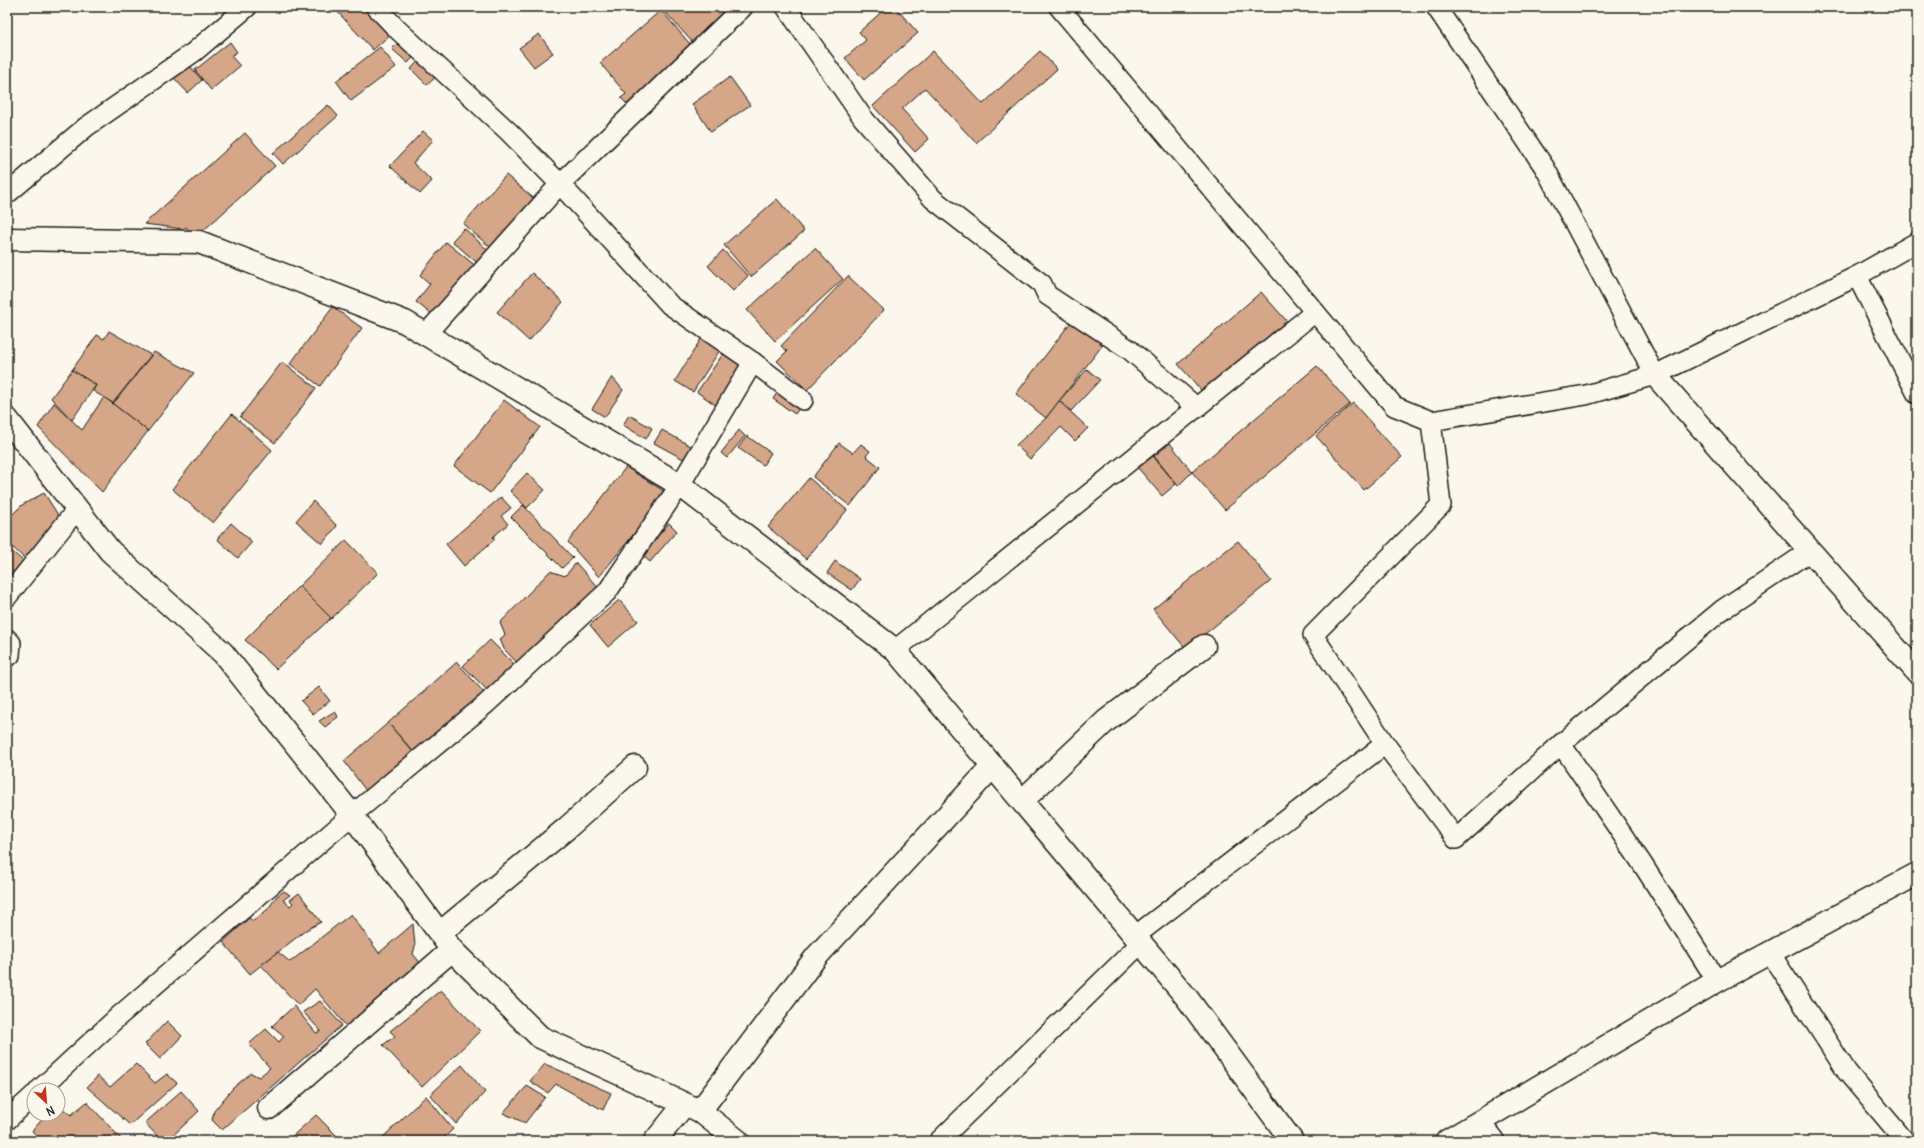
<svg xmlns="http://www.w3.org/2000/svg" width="1924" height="1148" viewBox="0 0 1924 1148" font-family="Delius,sans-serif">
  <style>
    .building { fill: #d5a687; stroke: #1c1c1c }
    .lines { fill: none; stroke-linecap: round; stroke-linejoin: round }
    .lane-casing { stroke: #1c1c1c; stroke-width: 22 }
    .street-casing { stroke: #1c1c1c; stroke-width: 25 }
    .lane { stroke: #fbf7ec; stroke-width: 19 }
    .street { stroke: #fbf7ec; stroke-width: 22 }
  </style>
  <rect width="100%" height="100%" fill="#fbf7ec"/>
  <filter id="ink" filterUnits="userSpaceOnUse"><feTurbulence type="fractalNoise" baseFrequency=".025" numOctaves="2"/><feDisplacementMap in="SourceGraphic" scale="8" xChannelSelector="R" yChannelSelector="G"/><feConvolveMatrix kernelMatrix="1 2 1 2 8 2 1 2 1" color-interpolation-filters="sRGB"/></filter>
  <g filter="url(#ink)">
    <g class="building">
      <path d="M333,7H374L395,30L373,50Z"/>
      <path d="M670,7H720L728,15L695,45L665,12Z"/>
      <path d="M887,7H895L918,33L864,80L845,58L866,40L859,32Z"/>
      <path d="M661,10L695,50L629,106L621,98L626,94L600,63Z"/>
      <path d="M539,34L553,53L534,67L519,48Z"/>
      <path d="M402,39L417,53L408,63L392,49Z"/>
      <path d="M230,42L237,52L231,56L240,66L211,90L195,70Z"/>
      <path d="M380,47L396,67L351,101L336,81Z"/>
      <path d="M933,51L983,104L1040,51L1057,69L976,143L925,88L902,109L929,139L915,152L873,106Z"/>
      <path d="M421,58L438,75L427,85L411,69Z"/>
      <path d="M189,65L202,80L188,93L174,78Z"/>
      <path d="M730,77L750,105L711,132L692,104Z"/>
      <path d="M328,105L338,116L283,164L273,153Z"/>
      <path d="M423,131L433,140L413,163L432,181L420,194L390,166Z"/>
      <path d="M245,133L275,166L195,238L186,227L183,229L144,224Z"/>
      <path d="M506,175L538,202L495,251L463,224Z"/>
      <path d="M777,199L804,231L751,277L724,245Z"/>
      <path d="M464,228L493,255L482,267L452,241Z"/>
      <path d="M446,242L477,267L436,318L416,302L430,284L420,275Z"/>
      <path d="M815,248L843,279L775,341L747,310Z"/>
      <path d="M723,250L748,276L733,291L708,266Z"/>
      <path d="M532,273L563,302L529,341L497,312Z"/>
      <path d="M848,276L884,310L807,390L777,361L787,351L781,346Z"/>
      <path d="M1261,292L1292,327L1208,398L1178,364Z"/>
      <path d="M333,307L362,328L320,386L290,364Z"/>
      <path d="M1074,318L1105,342L1046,418L1016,394Z"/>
      <path d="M109,331L151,355L113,403L93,391L96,385L72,370L97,335L104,339Z"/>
      <path d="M704,334L723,345L693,392L675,381Z"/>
      <path d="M727,348L747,362L717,406L697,392Z"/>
      <path d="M154,352L194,373L148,431L113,404Z"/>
      <path d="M282,362L316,388L275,443L240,417Z"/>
      <path d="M1317,366L1350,404L1225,510L1192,472Z"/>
      <path d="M1087,369L1100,380L1071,411L1059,401Z"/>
      <path d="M72,370L96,385L72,420L51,398Z"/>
      <path d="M612,377L623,390L605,417L592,409Z"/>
      <path d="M781,387L803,403L795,414L773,399Z"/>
      <path d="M104,397L148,431L102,492L38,427L54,403L82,430Z"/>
      <path d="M504,400L540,427L490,493L454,466Z"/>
      <path d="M1059,401L1088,428L1075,441L1061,427L1030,459L1016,445L1046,418Z"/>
      <path d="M1353,403L1402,457L1364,490L1316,436Z"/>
      <path d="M232,414L272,450L213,523L172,489Z"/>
      <path d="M629,415L652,428L646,439L623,425Z"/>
      <path d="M662,430L696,449L689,462L654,443Z"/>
      <path d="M739,430L745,436L727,458L721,453Z"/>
      <path d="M747,436L771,453L763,465L738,448Z"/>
      <path d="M839,443L853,453L861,444L870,451L866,456L880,467L850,506L813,477Z"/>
      <path d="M1170,443L1192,472L1178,486L1154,456Z"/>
      <path d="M1153,456L1176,484L1162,496L1138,468Z"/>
      <path d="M626,467L667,493L599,577L568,542Z"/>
      <path d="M527,473L545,490L527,508L510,491Z"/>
      <path d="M809,478L847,510L806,559L768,527Z"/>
      <path d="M44,493L60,518L25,559L7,542V520L22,505Z"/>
      <path d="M501,497L511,508L501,516L508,524L493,537L495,539L464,566L446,544Z"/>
      <path d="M313,501L337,526L322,544L296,521Z"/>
      <path d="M523,505L573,558L562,568L511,517Z"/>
      <path d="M231,523L252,542L238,558L217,539Z"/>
      <path d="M669,523L677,531L650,562L642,555Z"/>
      <path d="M346,540L378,573L331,619L299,586Z"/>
      <path d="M1238,541L1271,581L1186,649L1153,609Z"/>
      <path d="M7,547L23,561L7,579Z"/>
      <path d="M835,561L860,579L852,590L827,573Z"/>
      <path d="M576,563L601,591L521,667L504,649L500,639L505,635L500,623L550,571L565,576Z"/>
      <path d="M299,586L331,618L276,669L245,640Z"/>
      <path d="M619,600L638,621L608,647L590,625Z"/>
      <path d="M490,640L518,668L491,694L463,666Z"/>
      <path d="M457,662L487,696L419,758L388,723Z"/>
      <path d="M319,687L330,701L313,714L301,701Z"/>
      <path d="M335,711L338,717L325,727L319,721Z"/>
      <path d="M388,723L419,759L372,799L344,761Z"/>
      <path d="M284,891L290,895L283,900L290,906L293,903L290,900L299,893L321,922L306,930L250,974L223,942L249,918L253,921L268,909L277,896Z"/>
      <path d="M351,914L379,953L413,924L415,946L413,954L422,965L346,1026L315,989L298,1005L261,965L278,952L290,962Z"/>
      <path d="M441,990L480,1031L422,1087L383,1045L395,1036L390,1031Z"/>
      <path d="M320,1001L342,1025L222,1130L212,1120L214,1111L233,1088L251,1073L259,1077L270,1068L249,1044L266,1029L279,1042L284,1036L272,1026L294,1006L316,1033L321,1031L303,1012Z"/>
      <path d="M167,1021L182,1036L160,1059L145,1044Z"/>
      <path d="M136,1064L155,1083L167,1074L177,1083L130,1125L87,1087L98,1076L110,1087Z"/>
      <path d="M545,1064L611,1093L603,1110L556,1084L548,1093L530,1081Z"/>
      <path d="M462,1065L485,1092L456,1124L430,1095Z"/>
      <path d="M527,1086L545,1097L525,1123L503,1113Z"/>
      <path d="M181,1091L199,1111L167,1141H162L145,1123Z"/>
      <path d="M426,1096L453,1129L441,1141H379Z"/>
      <path d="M87,1102L123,1141H42L32,1131L47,1114H58V1105L71,1115Z"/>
      <path d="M316,1115L342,1141H287Z"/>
    </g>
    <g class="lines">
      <defs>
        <g id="lane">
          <path d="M376,7L398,30L509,132L560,184L670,305L753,362L803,400"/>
          <path d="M786,7L863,118L933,199L1042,284L1047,295L1130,350L1197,408"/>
          <path d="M1059,7L1394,406L1431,421L1586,395L1655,375L1857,276L1917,242"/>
          <path d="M1436,7L1545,168L1655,375"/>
          <path d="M7,194L86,127L194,52L247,7"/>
          <path d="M1857,276L1917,394"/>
          <path d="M426,334L560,184L743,7"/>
          <path d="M1431,421L1441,505L1313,635L1385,744L1456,839L1561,744L1722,610L1810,551"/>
          <path d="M7,597L77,509"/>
          <path d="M7,639L11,643L10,655L7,657"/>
          <path d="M895,650L1315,312"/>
          <path d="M1561,744L1643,865L1717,981"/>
          <path d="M1135,936L1385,744"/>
          <path d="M1770,953L1847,1072L1905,1141"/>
          <path d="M39,1090L119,1016L352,815L486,704L607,592L680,485L753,362"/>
          <path d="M7,1120L34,1095"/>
          <path d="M939,1141L1141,943"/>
        </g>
        <g id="street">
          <path d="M7,239L199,242L405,322L680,485L895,650L1187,998L1292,1141"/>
          <path d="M1655,375L1917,672"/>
          <path d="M7,419L110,551L223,653L352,815L452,950L540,1037L700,1111L738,1141"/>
          <path d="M1022,801L1106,721L1204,646"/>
          <path d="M440,933L567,828L635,767"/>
          <path d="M269,1108L452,950"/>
          <path d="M700,1111L816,957L993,766"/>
          <path d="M1479,1123L1493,1141"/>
          <path d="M655,1141L684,1105"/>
          <path d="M1447,1141L1717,981L1917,874"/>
        </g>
      </defs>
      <use href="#lane" class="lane-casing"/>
      <use href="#street" class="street-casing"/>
      <use href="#lane" class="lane"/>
      <use href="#street" class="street"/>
    </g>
  </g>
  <rect width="1924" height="1148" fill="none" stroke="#fbf7ec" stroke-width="24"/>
  <rect x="12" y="12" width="1900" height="1124" fill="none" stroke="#1c1c1c" stroke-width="1.5" filter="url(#ink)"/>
  <g transform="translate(46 1102) rotate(154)"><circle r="19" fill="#fbf7ec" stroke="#a29f99"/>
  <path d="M0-3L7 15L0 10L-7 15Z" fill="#c8321e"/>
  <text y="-6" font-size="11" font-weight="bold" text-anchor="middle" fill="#1c1c1c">N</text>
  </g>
</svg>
